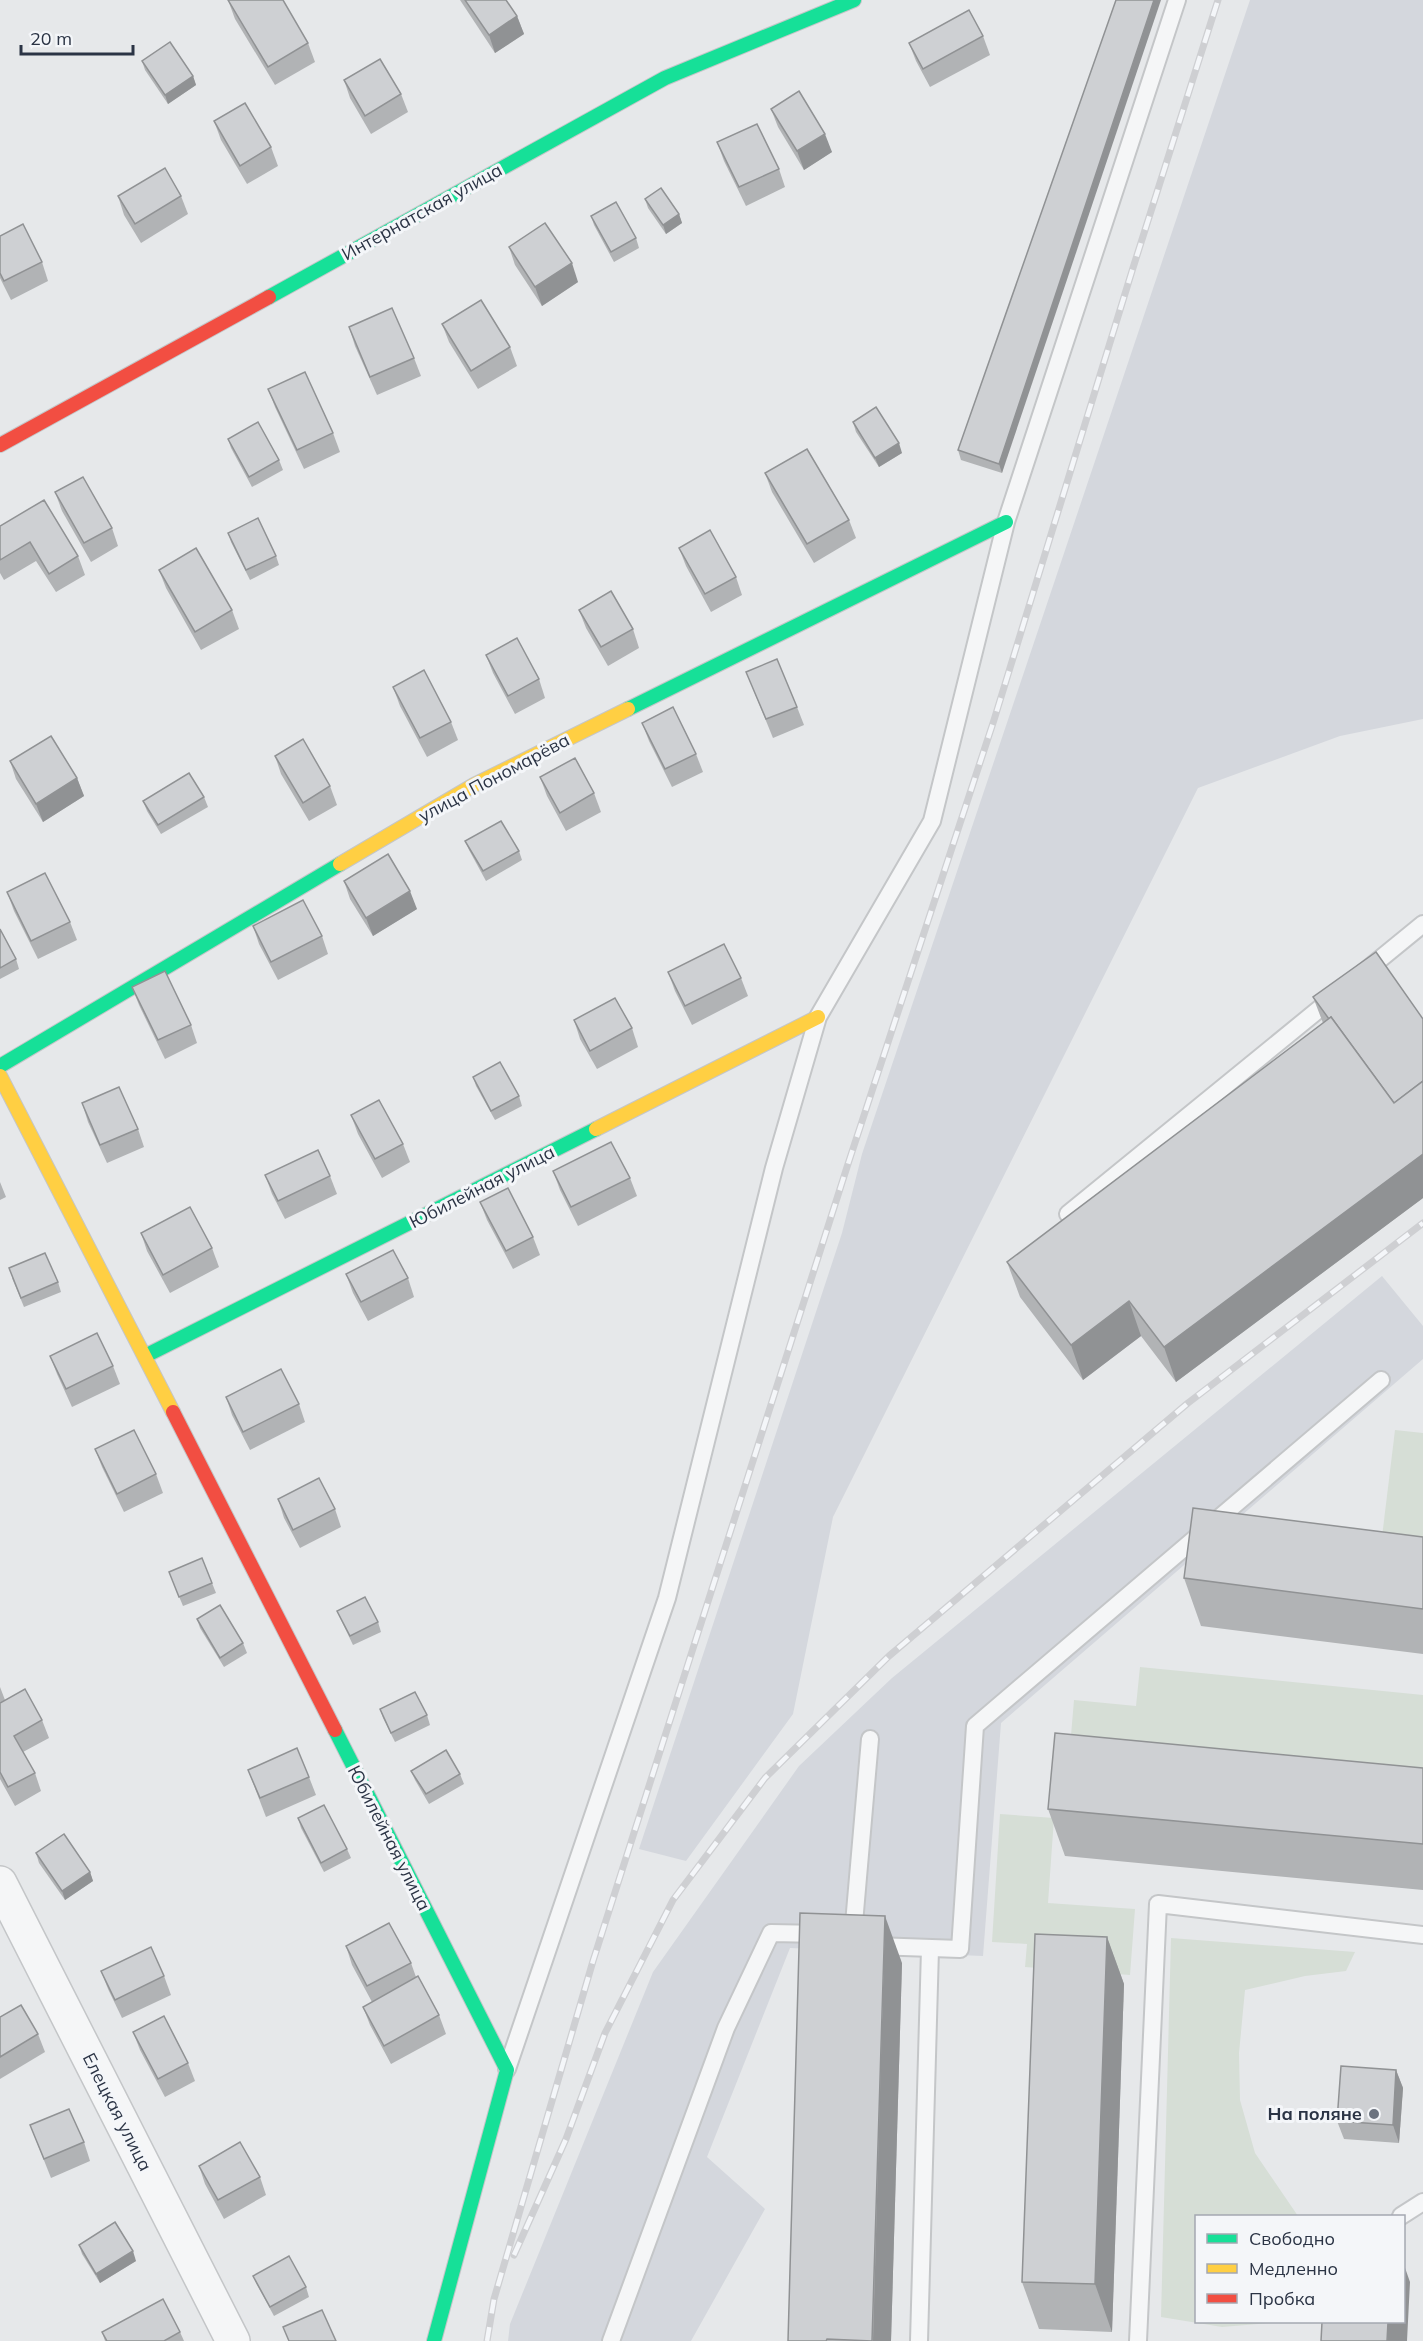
<svg xmlns="http://www.w3.org/2000/svg" width="1423" height="2341" viewBox="0 0 1423 2341" font-family="Mulish,sans-serif">
  <style>
    .built { fill: #d4d7dd }
    .green { fill: #d6ded6 }
    .lines { fill: none; stroke-linecap: round; stroke-linejoin: round }
    .lane-casing { stroke: #c4c6c8; stroke-width: 20 }
    .street-casing { stroke: #c4c6c8; stroke-width: 36 }
    .fast-casing { stroke: #c4c6c8; stroke-width: 16 }
    .slow-casing { stroke: #c4c6c8; stroke-width: 16 }
    .jam-casing { stroke: #c4c6c8; stroke-width: 16 }
    .lane { stroke: #f5f6f7; stroke-width: 16 }
    .street { stroke: #f5f6f7; stroke-width: 33 }
    .fast { stroke: #16e098; stroke-width: 14 }
    .slow { stroke: #ffcf43; stroke-width: 14 }
    .jam { stroke: #f24e42; stroke-width: 14 }
    .rail-casing { stroke: #cecfd2; stroke-width: 7 }
    .rail { stroke: #f4f6f9; stroke-width: 4.5; stroke-dasharray: 14; stroke-linecap: butt }
    .wall { fill: #b1b3b5 }
    .shaded-wall { fill: #909294 }
    .building { fill: #ced0d3; stroke: #909294; stroke-width: 1.5 }
    .poi-dot { fill: #6c737f; stroke: #f4f6f9; stroke-width: 2 }
    .labels { text-anchor: middle; stroke-width: 6; stroke-linejoin: round; paint-order: stroke }
    .street-label { font-size: 18px; fill: #2b3445; stroke: #f4f6f9 }
    .poi-label { font-size: 18px; font-weight: bold; fill: #2b3445; stroke: #f4f6f9; text-anchor: end }
  </style>
  <rect width="100%" height="100%" fill="#e6e8ea"/>
  <g class="built">
    <path d="M1250,0H1423V719L1340,736L1198,788L833,1517L793,1714L686,1861L639,1849L842,1233L862,1154Z"/>
    <path d="M1382,1276L1423,1326V1359L1001,1723L983,1956L790,1948L707,2157L765,2209L691,2341H508L510,2324L653,1972L799,1766L892,1678Z"/>
  </g>
  <g class="green">
    <path d="M1395,1430L1423,1433V1550L1381,1545Z"/>
    <path d="M1140,1667L1423,1695V1793L1069,1759L1074,1700L1136,1706Z"/>
    <path d="M1000,1814L1054,1818L1048,1903L1135,1909L1130,1975L1025,1967L1027,1944L992,1942Z"/>
    <path d="M1171,1938L1355,1952L1346,1971L1305,1976L1245,1990L1239,2053L1240,2100L1255,2153L1298,2216H1196V2322L1270,2323L1222,2327L1161,2317Z"/>
  </g>
  <g class="lines">
    <defs>
      <g id="lane">
        <path d="M1363,973L1423,924"/>
        <path d="M1068,1214L1334,997"/>
        <path d="M853,1935L870,1739"/>
        <path d="M875,1946L960,1949L975,1726L1381,1380"/>
        <path d="M507,2069L667,1598L774,1168L818,1017L932,821L1006,522L1177,0"/>
        <path d="M1401,2216L1423,2202"/>
        <path d="M611,2341L726,2028L771,1933L822,1934"/>
        <path d="M919,2341L930,1949"/>
        <path d="M1138,2341L1158,1904L1423,1935"/>
      </g>
      <path id="street" d="M0,1883L233,2341"/>
      <g id="fast">
        <path d="M269,297L665,78L854,0"/>
        <path d="M628,709L1006,522"/>
        <path d="M0,1066L340,864"/>
        <path d="M145,1356L596,1129"/>
        <path d="M335,1730L507,2070L434,2341"/>
      </g>
      <g id="slow">
        <path d="M340,864L474,785L628,709"/>
        <path d="M0,1076L173,1412"/>
        <path d="M596,1129L818,1017"/>
      </g>
      <g id="jam">
        <path d="M0,445L269,297"/>
        <path d="M173,1412L335,1730"/>
      </g>
    </defs>
    <use href="#lane" class="lane-casing"/>
    <use href="#street" class="street-casing"/>
    <use href="#fast" class="fast-casing"/>
    <use href="#slow" class="slow-casing"/>
    <use href="#jam" class="jam-casing"/>
    <use href="#lane" class="lane"/>
    <use href="#street" class="street"/>
    <use href="#fast" class="fast"/>
    <use href="#slow" class="slow"/>
    <use href="#jam" class="jam"/>
    <defs>
      <g id="rail">
        <path d="M514,2255L566,2139L605,2033L673,1900L765,1778L889,1656L1188,1403L1423,1223"/>
        <path d="M487,2341L494,2299L593,1961L847,1167L994,720L1132,271L1218,0"/>
      </g>
    </defs>
    <use href="#rail" class="rail-casing"/>
    <use href="#rail" class="rail"/>
  </g>
  <g class="wall">
    <path d="M228,0L308,43L315,62L275,85L235,19Z"/>
    <path d="M460,0H506L517,16L524,34L495,53Z"/>
    <path d="M1116,0L1002,473L961,460L958,450Z"/>
    <path d="M983,36L990,55L930,87L916,61L909,43Z"/>
    <path d="M142,61L193,76L196,85L168,104L145,70Z"/>
    <path d="M344,80L401,94L408,112L371,134L350,98Z"/>
    <path d="M771,109L832,152L804,170L778,127Z"/>
    <path d="M214,121L271,147L278,166L247,184L221,140Z"/>
    <path d="M717,142L779,169L785,187L746,206L724,161Z"/>
    <path d="M118,196H181L188,214L141,243L124,215Z"/>
    <path d="M645,199L679,214L682,223L666,234L648,208Z"/>
    <path d="M591,216L636,238L639,248L614,262L594,225Z"/>
    <path d="M0,236L42,262L48,281L11,300L0,278Z"/>
    <path d="M509,247L578,282L542,306L515,265Z"/>
    <path d="M442,324L510,347L517,366L478,389L449,342Z"/>
    <path d="M349,327L414,358L421,376L377,395L355,346Z"/>
    <path d="M268,389L333,433L340,452L304,469L275,407Z"/>
    <path d="M853,422L902,453L879,467L856,432Z"/>
    <path d="M228,439L279,460L283,470L252,487L231,448Z"/>
    <path d="M765,473L849,520L856,538L814,563L772,492Z"/>
    <path d="M55,492L112,528L118,546L91,562L62,511Z"/>
    <path d="M0,526L78,556L85,575L56,592L36,561L4,580L0,573Z"/>
    <path d="M228,533L276,556L279,565L250,580L231,542Z"/>
    <path d="M679,548L736,577L742,595L711,612L686,566Z"/>
    <path d="M159,570L232,610L239,629L201,650L166,588Z"/>
    <path d="M579,610L633,629L639,648L608,666L586,628Z"/>
    <path d="M486,655L539,679L545,698L515,714L493,673Z"/>
    <path d="M746,672L797,707L804,725L773,738Z"/>
    <path d="M393,687L451,722L458,740L427,757L400,706Z"/>
    <path d="M642,723L696,754L703,772L672,787L649,741Z"/>
    <path d="M275,756L330,786L337,805L309,821L281,774Z"/>
    <path d="M10,761L77,778L84,796L43,822L16,779Z"/>
    <path d="M540,777L594,793L601,812L566,831L547,796Z"/>
    <path d="M204,797L208,807L161,834L147,811L143,801Z"/>
    <path d="M465,841L519,851L522,860L486,881L469,850Z"/>
    <path d="M344,881L417,909L373,936L350,899Z"/>
    <path d="M7,892L70,922L77,940L38,959L14,911Z"/>
    <path d="M253,926L322,936L328,954L278,980L259,944Z"/>
    <path d="M0,929L16,959L19,969L0,979Z"/>
    <path d="M668,972L741,978L748,996L692,1025L675,991Z"/>
    <path d="M132,987L191,1025L197,1043L165,1059L139,1005Z"/>
    <path d="M1313,997L1423,1019V1198L1176,1382L1141,1336L1083,1380L1020,1297L1007,1262L1323,1023Z"/>
    <path d="M574,1020L632,1028L638,1047L597,1069L580,1039Z"/>
    <path d="M473,1077L519,1096L522,1106L495,1120L476,1086Z"/>
    <path d="M82,1103L138,1129L144,1147L107,1163L88,1122Z"/>
    <path d="M351,1115L403,1144L410,1162L382,1178L358,1134Z"/>
    <path d="M553,1171L630,1178L637,1196L578,1226L560,1190Z"/>
    <path d="M265,1175L330,1176L337,1194L285,1219L272,1194Z"/>
    <path d="M0,1182L6,1197L0,1200Z"/>
    <path d="M480,1202L533,1237L540,1255L513,1269L487,1220Z"/>
    <path d="M141,1233L212,1248L219,1267L170,1293L147,1251Z"/>
    <path d="M346,1274L408,1278L414,1297L368,1321L353,1293Z"/>
    <path d="M12,1278L58,1282L61,1292L24,1307Z"/>
    <path d="M50,1356L113,1366L120,1384L72,1407L57,1374Z"/>
    <path d="M226,1397L299,1404L305,1422L250,1450L232,1415Z"/>
    <path d="M95,1449L156,1474L163,1493L124,1512L102,1467Z"/>
    <path d="M278,1499L335,1509L341,1527L300,1548L284,1518Z"/>
    <path d="M1423,1537V1654L1201,1626L1184,1578Z"/>
    <path d="M169,1572L212,1583L216,1593L183,1606Z"/>
    <path d="M337,1611L378,1622L381,1632L353,1645L341,1620Z"/>
    <path d="M197,1619L243,1643L247,1653L224,1667L200,1628Z"/>
    <path d="M0,1687L5,1700L42,1720L49,1738L23,1752L35,1773L41,1791L15,1806L0,1779Z"/>
    <path d="M380,1709L427,1715L430,1725L395,1742L383,1718Z"/>
    <path d="M1423,1768V1890L1065,1856L1048,1809Z"/>
    <path d="M248,1770L309,1777L316,1795L266,1817Z"/>
    <path d="M411,1771L460,1774L464,1784L429,1804L415,1780Z"/>
    <path d="M298,1818L347,1849L351,1858L324,1872L301,1828Z"/>
    <path d="M36,1853L90,1872L93,1881L65,1900L39,1863Z"/>
    <path d="M1107,1937L1124,1984L1112,2332L1039,2329L1022,2282Z"/>
    <path d="M346,1946L411,1963L416,1977L439,2015L446,2034L391,2064L370,2025L363,2007L372,2002L352,1965Z"/>
    <path d="M902,1963L891,2341H788Z"/>
    <path d="M101,1971L164,1976L171,1995L122,2018L108,1989Z"/>
    <path d="M0,2017L38,2034L45,2052L0,2079Z"/>
    <path d="M133,2032L188,2063L195,2081L165,2097L140,2050Z"/>
    <path d="M1396,2070L1403,2088L1399,2143L1344,2139L1337,2121Z"/>
    <path d="M30,2125L84,2142L90,2161L51,2178Z"/>
    <path d="M199,2166L260,2177L266,2195L224,2219L205,2184Z"/>
    <path d="M79,2245L136,2261L100,2283L82,2254Z"/>
    <path d="M253,2276L306,2287L309,2297L274,2316L257,2285Z"/>
    <path d="M102,2332H180L184,2341H105Z"/>
  </g>
  <g class="shaded-wall">
    <path d="M1154,0H1161L1002,473L999,464Z"/>
    <path d="M517,16L524,34L495,53L489,35Z"/>
    <path d="M193,76L196,85L168,104L165,95Z"/>
    <path d="M825,134L832,152L804,170L797,151Z"/>
    <path d="M679,214L682,223L666,234L663,225Z"/>
    <path d="M572,263L578,282L542,306L535,287Z"/>
    <path d="M899,443L902,453L879,467L875,458Z"/>
    <path d="M77,778L84,796L43,822L36,804Z"/>
    <path d="M410,891L417,909L373,936L366,918Z"/>
    <path d="M1423,1154V1198L1176,1382L1164,1347Z"/>
    <path d="M1129,1301L1141,1336L1083,1380L1071,1345Z"/>
    <path d="M90,1872L93,1881L65,1900L62,1891Z"/>
    <path d="M885,1916L902,1963L891,2341H873Z"/>
    <path d="M1107,1937L1124,1984L1112,2332L1095,2284Z"/>
    <path d="M1396,2070L1403,2088L1399,2143L1393,2125Z"/>
    <path d="M133,2251L136,2261L100,2283L96,2274Z"/>
    <path d="M1404,2265L1410,2282L1407,2341H1387L1388,2322H1404Z"/>
  </g>
  <g class="building">
    <path d="M228,0H283L308,43L268,67Z"/>
    <path d="M465,0H506L517,16L489,35Z"/>
    <path d="M1116,0H1154L999,464L958,450Z"/>
    <path d="M969,10L983,36L923,69L909,43Z"/>
    <path d="M170,42L193,76L165,95L142,61Z"/>
    <path d="M380,59L401,94L365,116L344,80Z"/>
    <path d="M799,91L825,134L797,151L771,109Z"/>
    <path d="M245,103L271,147L240,166L214,121Z"/>
    <path d="M757,124L779,169L739,187L717,142Z"/>
    <path d="M165,168L181,196L135,224L118,196Z"/>
    <path d="M661,188L679,214L663,225L645,199Z"/>
    <path d="M616,202L636,238L611,252L591,216Z"/>
    <path d="M545,223L572,263L535,287L509,247Z"/>
    <path d="M23,224L42,262L4,281L0,273V236Z"/>
    <path d="M481,300L510,347L471,371L442,324Z"/>
    <path d="M392,308L414,358L370,377L349,327Z"/>
    <path d="M305,372L333,433L297,450L268,389Z"/>
    <path d="M876,407L899,443L875,458L853,422Z"/>
    <path d="M258,422L279,460L249,477L228,439Z"/>
    <path d="M807,449L849,520L807,544L765,473Z"/>
    <path d="M83,477L112,528L84,543L55,492Z"/>
    <path d="M44,500L78,556L49,574L30,542L0,560V526Z"/>
    <path d="M258,518L276,556L246,570L228,533Z"/>
    <path d="M710,530L736,577L705,594L679,548Z"/>
    <path d="M196,548L232,610L195,632L159,570Z"/>
    <path d="M611,591L633,629L601,647L579,610Z"/>
    <path d="M517,638L539,679L508,696L486,655Z"/>
    <path d="M777,659L797,707L766,719L746,672Z"/>
    <path d="M424,670L451,722L420,738L393,687Z"/>
    <path d="M673,707L696,754L665,769L642,723Z"/>
    <path d="M51,736L77,778L36,804L10,761Z"/>
    <path d="M303,739L330,786L303,803L275,756Z"/>
    <path d="M575,758L594,793L560,813L540,777Z"/>
    <path d="M189,773L204,797L158,825L143,801Z"/>
    <path d="M501,821L519,851L483,871L465,841Z"/>
    <path d="M388,854L410,891L366,918L344,881Z"/>
    <path d="M45,873L70,922L31,941L7,892Z"/>
    <path d="M303,900L322,936L271,962L253,926Z"/>
    <path d="M0,929L16,959L0,968Z"/>
    <path d="M724,944L741,978L685,1006L668,972Z"/>
    <path d="M1376,952L1423,1019V1081L1394,1103L1331,1017L1329,1019L1313,997Z"/>
    <path d="M165,971L191,1025L158,1040L132,987Z"/>
    <path d="M615,998L632,1028L590,1051L574,1020Z"/>
    <path d="M1331,1017L1394,1103L1423,1081V1154L1164,1347L1129,1301L1071,1345L1007,1262Z"/>
    <path d="M500,1062L519,1096L491,1111L473,1077Z"/>
    <path d="M119,1087L138,1129L100,1145L82,1103Z"/>
    <path d="M379,1100L403,1144L375,1159L351,1115Z"/>
    <path d="M611,1142L630,1178L571,1207L553,1171Z"/>
    <path d="M318,1150L330,1176L278,1201L265,1175Z"/>
    <path d="M508,1188L533,1237L506,1251L480,1202Z"/>
    <path d="M190,1207L212,1248L163,1275L141,1233Z"/>
    <path d="M393,1250L408,1278L361,1302L346,1274Z"/>
    <path d="M45,1253L58,1282L21,1298L9,1268Z"/>
    <path d="M97,1333L113,1366L66,1389L50,1356Z"/>
    <path d="M281,1369L299,1404L243,1432L226,1397Z"/>
    <path d="M134,1430L156,1474L117,1494L95,1449Z"/>
    <path d="M319,1478L335,1509L293,1530L278,1499Z"/>
    <path d="M1193,1508L1423,1537V1609L1184,1578Z"/>
    <path d="M202,1558L212,1583L179,1597L169,1572Z"/>
    <path d="M365,1597L378,1622L350,1636L337,1611Z"/>
    <path d="M220,1605L243,1643L220,1658L197,1619Z"/>
    <path d="M25,1689L42,1720L14,1736L35,1773L8,1787L0,1772V1703Z"/>
    <path d="M415,1692L427,1715L391,1733L380,1709Z"/>
    <path d="M1055,1733L1423,1768V1844L1048,1809Z"/>
    <path d="M297,1748L309,1777L260,1798L248,1770Z"/>
    <path d="M446,1750L460,1774L426,1794L411,1771Z"/>
    <path d="M324,1805L347,1849L321,1863L298,1818Z"/>
    <path d="M64,1834L90,1872L62,1891L36,1853Z"/>
    <path d="M800,1913L885,1916L872,2341L827,2339L826,2341H788Z"/>
    <path d="M389,1923L411,1963L367,1986L346,1946Z"/>
    <path d="M1035,1934L1107,1937L1095,2284L1022,2282Z"/>
    <path d="M151,1947L164,1976L115,2000L101,1971Z"/>
    <path d="M418,1976L439,2015L384,2046L363,2007Z"/>
    <path d="M21,2005L38,2034L0,2057V2017Z"/>
    <path d="M164,2016L188,2063L158,2079L133,2032Z"/>
    <path d="M1341,2066L1396,2070L1393,2125L1337,2121Z"/>
    <path d="M69,2109L84,2142L44,2159L30,2125Z"/>
    <path d="M240,2142L260,2177L218,2200L199,2166Z"/>
    <path d="M115,2222L133,2251L96,2274L79,2245Z"/>
    <path d="M289,2256L306,2287L270,2307L253,2276Z"/>
    <path d="M163,2299L180,2332L164,2341H107L102,2332Z"/>
    <path d="M322,2310L336,2341H289L283,2327Z"/>
    <path d="M1322,2322H1388L1387,2341H1321Z"/>
  </g>
  <circle class="poi-dot" cx="1374" cy="2114" r="6"/>
  <g class="labels">
    <g class="street-label">
      <text transform="translate(422 212) rotate(-29)" y="6">Интернатская улица</text>
      <text transform="translate(494 778) rotate(-28)" y="6">улица Пономарёва</text>
      <text transform="translate(482 1187) rotate(-27)" y="6">Юбилейная улица</text>
      <text transform="translate(389 1838) rotate(63)" y="6">Юбилейная улица</text>
      <text transform="translate(117 2112) rotate(63)" y="6">Елецкая улица</text>
    </g>
    <g class="poi-label">
      <text x="1362" y="2120">На поляне</text>
    </g>
  </g>
  <rect x="1195" y="2215" width="210" height="108" fill="#f4f6f9" stroke="#a4a8b1" stroke-width="1.5"/>
  <rect x="1207" y="2234" width="30" height="9" fill="#16e098" stroke="#a4a8b1" stroke-width="1.5"/>
  <text x="1249" y="2245" font-size="18" fill="#2b3445">Свободно</text>
  <rect x="1207" y="2264" width="30" height="9" fill="#ffcf43" stroke="#a4a8b1" stroke-width="1.5"/>
  <text x="1249" y="2275" font-size="18" fill="#2b3445">Медленно</text>
  <rect x="1207" y="2294" width="30" height="9" fill="#f24e42" stroke="#a4a8b1" stroke-width="1.5"/>
  <text x="1249" y="2305" font-size="18" fill="#2b3445">Пробка</text>
  <path d="M21 45v9h112v-9" fill="none" stroke="#2b3445" stroke-width="3"/>
  <text x="30" y="45" font-size="18" fill="#2b3445" stroke="#f4f6f9" stroke-width="4.5" paint-order="stroke">20 m</text>
</svg>
